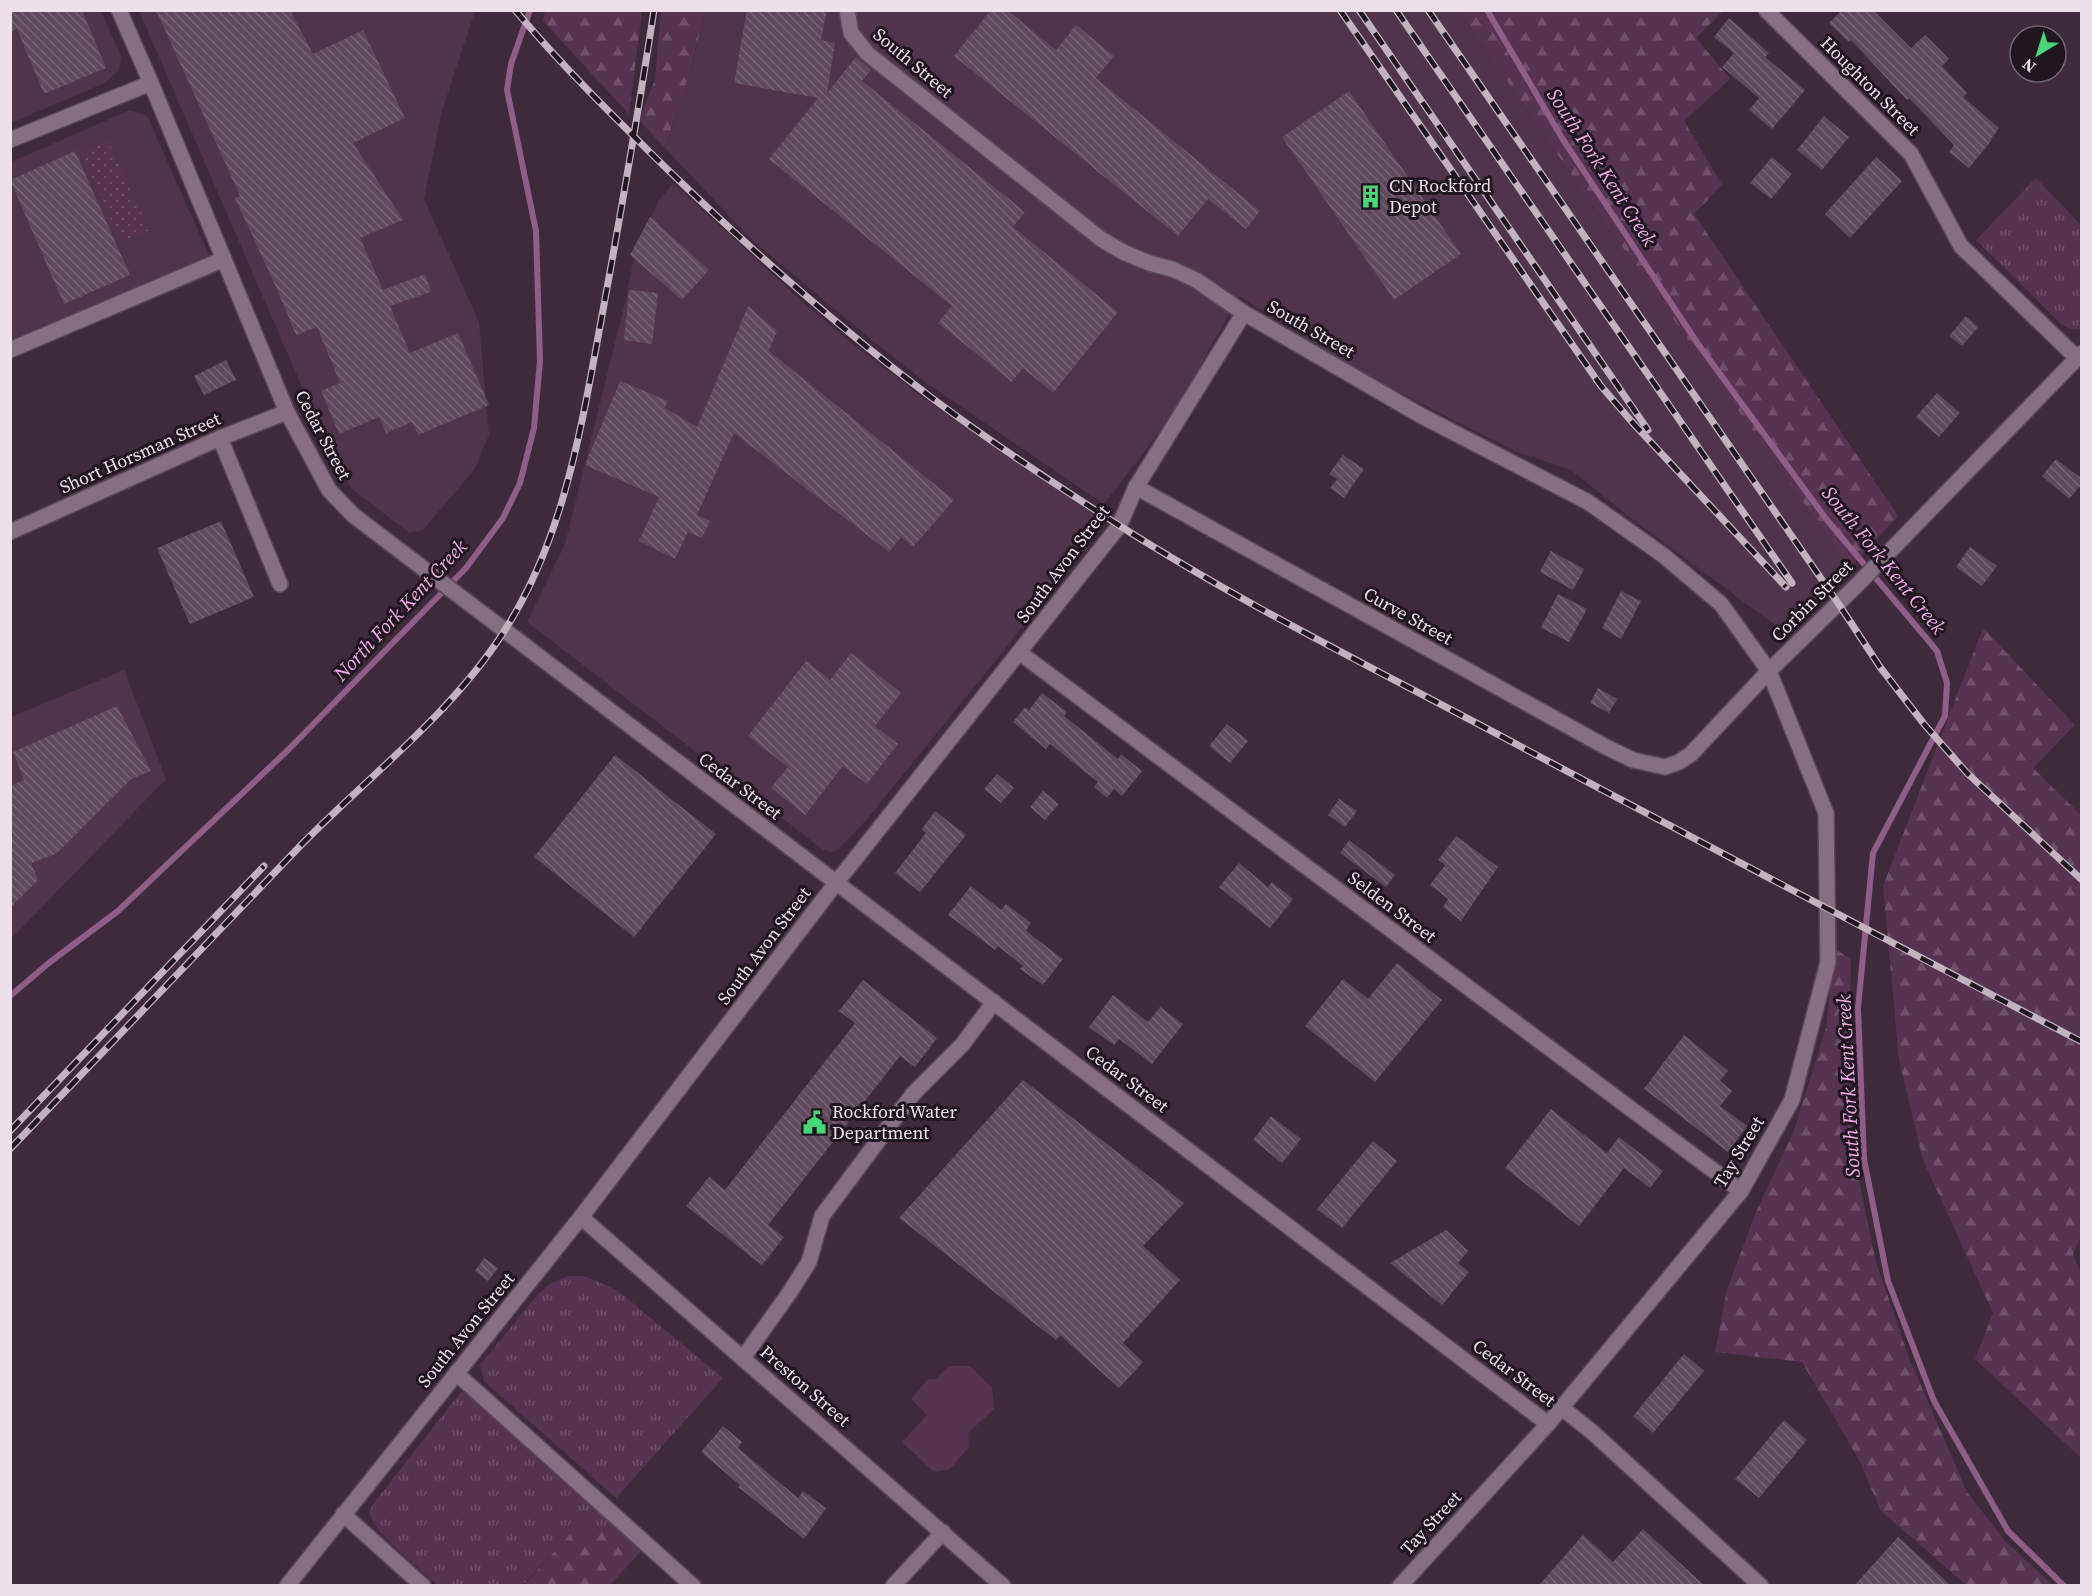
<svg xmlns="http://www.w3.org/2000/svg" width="2092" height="1596" viewBox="0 0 2092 1596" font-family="'Source Serif 4',serif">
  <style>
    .built { fill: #4f344b }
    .grass { fill: url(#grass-tufts) }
    .forest { fill: url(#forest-firs) }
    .park { fill: #553351 }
    .garden { fill: url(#garden-dots) }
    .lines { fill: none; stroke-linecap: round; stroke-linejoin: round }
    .stream { stroke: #8e5e88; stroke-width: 6 }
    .building { fill: url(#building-back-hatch) }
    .minor-casing { stroke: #594857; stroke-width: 18 }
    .minor { stroke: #876f83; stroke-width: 15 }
    .rail-casing { stroke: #c2b3bf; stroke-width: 7 }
    .rail { stroke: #20161f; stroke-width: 4.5; stroke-dasharray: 14; stroke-linecap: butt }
    .labels { text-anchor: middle; stroke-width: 6; stroke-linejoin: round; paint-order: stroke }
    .street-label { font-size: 18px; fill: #eee0eb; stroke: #20161f }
    .poi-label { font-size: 18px; fill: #eee0eb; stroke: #20161f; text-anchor: start }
    .water-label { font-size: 20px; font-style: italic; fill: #f3abea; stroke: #20161f }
  </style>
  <defs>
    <pattern id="grass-tufts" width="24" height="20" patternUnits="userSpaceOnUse" patternTransform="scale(1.5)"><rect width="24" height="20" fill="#553351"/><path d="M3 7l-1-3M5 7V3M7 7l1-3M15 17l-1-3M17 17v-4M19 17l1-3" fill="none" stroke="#6e506a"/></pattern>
    <pattern id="forest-firs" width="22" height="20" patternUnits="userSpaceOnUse" patternTransform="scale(1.5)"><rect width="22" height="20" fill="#553351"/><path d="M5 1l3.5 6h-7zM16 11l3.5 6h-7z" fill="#6e506a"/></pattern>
    <pattern id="garden-dots" width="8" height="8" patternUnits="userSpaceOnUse" patternTransform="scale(1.5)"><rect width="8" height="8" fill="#553351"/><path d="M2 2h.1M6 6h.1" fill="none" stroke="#6e506a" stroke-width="1.8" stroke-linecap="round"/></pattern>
    <pattern id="building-back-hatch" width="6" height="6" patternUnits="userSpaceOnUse" patternTransform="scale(1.5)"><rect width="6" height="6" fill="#60495d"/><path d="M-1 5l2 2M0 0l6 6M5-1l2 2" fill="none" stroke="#776374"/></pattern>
  </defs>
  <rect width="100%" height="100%" fill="#3f2a3c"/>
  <g class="built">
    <path d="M11,11H101L121,56L119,70L105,83L11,123Z"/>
    <path d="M139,11H475L442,111L424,199L479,322L489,435L474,470L423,530L409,533L351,488L332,456Z"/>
    <path d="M705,11H1459L1586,196L1850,568L1783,631L1636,522L1571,470L1517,452L1367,376L1239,296L1177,407L1142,455L1104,504L929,385L878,345L754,242L664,147L674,122L693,60Z"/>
    <path d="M130,110L147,116L217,273L11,359V162Z"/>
    <path d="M673,183L795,295L844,337L919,395L1103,520L1005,649L868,818L838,850L830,852L822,849L527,622L565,544L626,299L633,262L658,202Z"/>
    <path d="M124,670L166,779L11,939V717Z"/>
  </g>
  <g class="grass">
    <path d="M2036,178L2081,225V329C2071,331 2066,328 2058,321L1976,240Z"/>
    <path d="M568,1276H584L617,1290L723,1378L616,1498L484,1381L480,1365L537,1295L550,1284Z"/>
    <path d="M461,1392L478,1397L613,1521L596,1538L574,1530L523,1585L439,1586C425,1573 370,1530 370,1513C370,1510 372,1507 373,1504Z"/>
  </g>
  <g class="forest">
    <path d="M545,11H642L629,114L543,21Z"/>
    <path d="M661,11H705C694,57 682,103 664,147L640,121L644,106L655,80Z"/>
    <path d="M1459,11H1723L1696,38L1730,79L1684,121L1722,185L1694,214L1898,516L1850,568L1586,196Z"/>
    <path d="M1983,628L2075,725L2033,768L2081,815L2082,1233L2073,1254L2082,1276L2081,1458L1975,1359L1993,1313L1923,1160L1899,1060L1883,886Z"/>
    <path d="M1838,951L1851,959L1848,1108L1862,1196L1876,1262L1909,1358L1967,1492L2005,1541L2053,1585H1966L1881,1511L1859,1460L1802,1362L1715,1352L1727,1289L1757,1210L1793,1133L1826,1028L1832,969Z"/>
    <path d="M613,1521L643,1549L610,1585L523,1586L574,1530L596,1538Z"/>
  </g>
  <path class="park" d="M949,1366H970L992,1388L994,1409L968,1433L969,1447L950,1469L934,1472L902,1442L927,1415L911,1399L928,1379H936Z"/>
  <path class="garden" d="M108,141L149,230L121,242L81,153Z"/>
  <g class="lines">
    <g class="stream">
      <path d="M1487,10L1562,138L1698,344L1827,520L1937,651L1947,683L1945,716L1873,853L1858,1008L1864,1159L1888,1281L1934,1401L2008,1531L2064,1586"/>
      <path d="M10,996L50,962L118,911L288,750L466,568L503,518L520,483L534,428L540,361L536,231L507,90L511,64L530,10"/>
    </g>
  </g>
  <g class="building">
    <path d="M10,10H82L106,68L44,94L17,29L10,32Z"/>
    <path d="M156,10H290L313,54L363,30L405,118L353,143L403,220L360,238L383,290L425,274L431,292L390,306L410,353L458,333L489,405L418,435L412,422L386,433L379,417L339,434L321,391L340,383L317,327L296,335L276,287L235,198L240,196Z"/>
    <path d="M747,10H827L821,40L835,43L827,93L856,57L871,70L862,81L1025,212L1013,227L1118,312L1053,393L1023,368L1012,382L938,323L952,306L769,159L818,98L734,83Z"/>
    <path d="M991,10H1007L1056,50L1076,25L1114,56L1096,78L1260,211L1246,229L1208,199L1178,236L954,56Z"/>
    <path d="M1842,10H1873L1911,48L1925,35L1949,59L1942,66L1967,93L1963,97L1999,128L1991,139L1992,140L1969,168L1949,152L1954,145L1909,98L1907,100L1851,40L1849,42L1829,23Z"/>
    <path d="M1729,18L1769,53L1765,57L1805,90L1772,129L1749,110L1759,98L1722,67L1734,53L1714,37Z"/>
    <path d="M1349,91L1461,254L1394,300L1282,137Z"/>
    <path d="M1824,116L1849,137L1822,170L1797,150Z"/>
    <path d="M75,151L130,275L64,304L10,180Z"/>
    <path d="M1772,157L1792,174L1771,199L1750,183Z"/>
    <path d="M1876,157L1902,181L1850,238L1825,214Z"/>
    <path d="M650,217L709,270L682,300L630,255Z"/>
    <path d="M629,290L658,293L652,344L624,340Z"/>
    <path d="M748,306L777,331L769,351L954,500L913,547L901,537L889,552L734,433L697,515L710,521L702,538L688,532L675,559L639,541L659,497L585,465L620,381L668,401L665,408L697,427Z"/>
    <path d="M1966,316L1978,327L1962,346L1949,336Z"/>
    <path d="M226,360L236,380L204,395L194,376Z"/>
    <path d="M1937,393L1960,413L1939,437L1916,417Z"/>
    <path d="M1343,455L1364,469L1344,498L1330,488L1337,479L1329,474Z"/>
    <path d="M2056,459L2082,479V484L2069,499L2042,476Z"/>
    <path d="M221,521L254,597L190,624L157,548Z"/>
    <path d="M1970,547L1997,566L1982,586L1956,567Z"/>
    <path d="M1551,551L1584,569L1573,590L1540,572Z"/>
    <path d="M1621,591L1641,601L1621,639L1602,628Z"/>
    <path d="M1558,594L1587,609L1569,642L1541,628Z"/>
    <path d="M851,653L901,693L875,726L898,744L867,784L843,766L805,815L771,788L788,767L748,736L806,661L830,680Z"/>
    <path d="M1598,688L1617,699L1609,713L1590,703Z"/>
    <path d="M1042,693L1067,712L1064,716L1118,759L1121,754L1142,771L1122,796L1114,789L1107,798L1094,787L1098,782L1050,744L1046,749L1013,722L1025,707L1029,710Z"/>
    <path d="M117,706L151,771L131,779L56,854L31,863L38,880L10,908V786L24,780L13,752Z"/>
    <path d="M1227,724L1248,741L1230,763L1209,746Z"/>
    <path d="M615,755L716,834L634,937L534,857Z"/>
    <path d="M997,774L1014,788L1001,803L984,789Z"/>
    <path d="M1043,791L1059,804L1045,820L1030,807Z"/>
    <path d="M1339,799L1357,811L1345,827L1328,815Z"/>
    <path d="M935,811L966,835L920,892L895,873L926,833L922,829Z"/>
    <path d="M1456,836L1498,867L1461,921L1443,907L1448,899L1430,885L1445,865L1438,860Z"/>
    <path d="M1349,840L1395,875L1386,887L1340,853Z"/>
    <path d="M1239,863L1268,887L1272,882L1293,899L1270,928L1219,887Z"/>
    <path d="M971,886L1001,910L1006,904L1031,923L1026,931L1063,959L1043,985L1020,969L1023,966L998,946L995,950L948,915Z"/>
    <path d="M1397,963L1442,1000L1375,1082L1305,1026L1343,979L1368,999Z"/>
    <path d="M863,980L937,1038L915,1067L900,1056L768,1225L784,1237L762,1265L686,1206L709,1177L725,1190L855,1023L839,1011Z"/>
    <path d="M1113,995L1148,1022L1160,1007L1183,1024L1152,1064L1119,1039L1114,1045L1089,1027Z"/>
    <path d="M1684,1035L1728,1071L1720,1081L1732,1091L1720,1106L1747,1126L1728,1152L1644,1089Z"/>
    <path d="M1023,1080L1184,1203L1143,1246L1180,1280L1123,1343L1143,1362L1119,1388L1060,1335L1056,1340L899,1218Z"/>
    <path d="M1551,1109L1607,1153L1619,1137L1663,1171L1650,1188L1624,1168L1579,1226L1505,1168Z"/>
    <path d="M1271,1116L1301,1139L1282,1163L1253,1140Z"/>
    <path d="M1373,1141L1397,1161L1342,1228L1317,1209Z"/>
    <path d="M1446,1230L1468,1251L1458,1263L1469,1272L1442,1305L1390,1263Z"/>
    <path d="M484,1258L498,1268L488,1281L475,1271Z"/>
    <path d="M1684,1354L1704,1371L1653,1433L1633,1416Z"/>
    <path d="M1784,1420L1807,1440L1759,1498L1735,1479Z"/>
    <path d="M723,1426L742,1442L738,1448L798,1498L803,1491L826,1508L804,1539L738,1487L740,1485L701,1452Z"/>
    <path d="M1643,1529L1705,1586H1538L1583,1535L1613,1562Z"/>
    <path d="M1898,1537L1932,1568L1951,1586H1854Z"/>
  </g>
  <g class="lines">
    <defs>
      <g id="minor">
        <path d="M119,10L151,83L287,412L329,490L353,515L1548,1424"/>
        <path d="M847,10L851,33L868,54L1101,239L1123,252L1149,263L1172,269L1196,280L1244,313L1420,415L1588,502L1663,555L1721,604L1769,671L1826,813L1828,962L1792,1100L1741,1191L1548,1424L1400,1586"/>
        <path d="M1766,10L1911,154L1961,246L2077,358"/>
        <path d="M10,140L151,83"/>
        <path d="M10,350L224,259"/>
        <path d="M220,438L280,584"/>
        <path d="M1136,487L1606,747L1633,760L1665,767L1679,762L1691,754L1769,671L1860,582L2082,353"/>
        <path d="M10,532L220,438L287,412"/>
        <path d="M1020,653L1741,1191"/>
        <path d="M581,1217L1003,1586"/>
        <path d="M743,1358L790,1292L809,1262L822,1216L913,1094L962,1045L994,1002"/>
        <path d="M456,1373L693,1586"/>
        <path d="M1562,1408L1591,1431L1761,1586"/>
        <path d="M343,1514L423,1586"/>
        <path d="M287,1586L581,1217L836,883L1119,526L1136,487L1244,313"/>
        <path d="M893,1586L943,1532"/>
      </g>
    </defs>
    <use href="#minor" class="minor-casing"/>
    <use href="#minor" class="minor"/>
    <defs>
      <g id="rail">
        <path d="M515,10C562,66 614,117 666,168C750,249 838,327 932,398C992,443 1056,485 1120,526C1251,609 1391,677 1527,750C1712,848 1896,945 2082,1042"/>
        <path d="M1340,10L1601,386L1632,422L1786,587"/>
        <path d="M1359,10L1648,430"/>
        <path d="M1396,10L1792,583"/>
        <path d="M1428,10L1838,603L1880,667L1924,724L1967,773L2082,880"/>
        <path d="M10,1131L264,866"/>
        <path d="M10,1149L302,844C370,775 450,715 503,633C564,539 581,429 601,321C620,218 638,114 654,10"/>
      </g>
    </defs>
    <use href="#rail" class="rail-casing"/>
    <use href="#rail" class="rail"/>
  </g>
  <defs>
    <symbol id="building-bare" viewBox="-9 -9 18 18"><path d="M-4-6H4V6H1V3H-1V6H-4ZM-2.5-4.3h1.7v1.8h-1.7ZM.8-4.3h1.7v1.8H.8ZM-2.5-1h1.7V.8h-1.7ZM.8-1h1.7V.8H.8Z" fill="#47d779" stroke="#20161f" stroke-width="2.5" paint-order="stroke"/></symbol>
    <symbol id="civic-bare" viewBox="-9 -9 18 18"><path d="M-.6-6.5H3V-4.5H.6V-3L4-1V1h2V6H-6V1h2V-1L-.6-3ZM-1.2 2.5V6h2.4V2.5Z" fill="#47d779" stroke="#20161f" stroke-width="2.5" paint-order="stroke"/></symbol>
  </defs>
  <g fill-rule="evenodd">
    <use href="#building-bare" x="1354" y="180" width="33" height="33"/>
    <use href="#civic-bare" x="798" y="1106" width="33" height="33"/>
  </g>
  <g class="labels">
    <g class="street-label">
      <text transform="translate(913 63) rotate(40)" y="6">South Street</text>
      <text transform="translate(1870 86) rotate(45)" y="6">Houghton Street</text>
      <text transform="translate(1311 329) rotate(30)" y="6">South Street</text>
      <text transform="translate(323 435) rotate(62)" y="6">Cedar Street</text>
      <text transform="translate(140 453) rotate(-24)" y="6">Short Horsman Street</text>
      <text transform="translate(1063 564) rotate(-53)" y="6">South Avon Street</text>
      <text transform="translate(1812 601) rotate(-45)" y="6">Corbin Street</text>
      <text transform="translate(1408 616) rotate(29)" y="6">Curve Street</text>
      <text transform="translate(740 786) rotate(37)" y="6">Cedar Street</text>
      <text transform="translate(1392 907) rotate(37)" y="6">Selden Street</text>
      <text transform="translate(764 946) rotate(-53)" y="6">South Avon Street</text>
      <text transform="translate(1127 1079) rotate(37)" y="6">Cedar Street</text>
      <text transform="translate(1739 1152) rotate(-59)" y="6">Tay Street</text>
      <text transform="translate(466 1330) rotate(-51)" y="6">South Avon Street</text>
      <text transform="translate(1514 1373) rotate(37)" y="6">Cedar Street</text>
      <text transform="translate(805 1386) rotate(41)" y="6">Preston Street</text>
      <text transform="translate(1431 1523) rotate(-47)" y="6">Tay Street</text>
    </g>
    <g class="poi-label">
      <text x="1389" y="192">CN Rockford<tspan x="1389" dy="21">Depot</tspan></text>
      <text x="832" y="1118">Rockford Water<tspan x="832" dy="21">Department</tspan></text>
    </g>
    <g class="water-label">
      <text transform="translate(1602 167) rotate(57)" y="7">South Fork Kent Creek</text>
      <text transform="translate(1884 560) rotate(51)" y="7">South Fork Kent Creek</text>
      <text transform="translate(400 610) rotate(-47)" y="7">North Fork Kent Creek</text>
      <text transform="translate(1848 1086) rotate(-93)" y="7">South Fork Kent Creek</text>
    </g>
  </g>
  <rect width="2092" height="1596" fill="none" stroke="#eee0eb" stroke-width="24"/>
  <g transform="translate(2038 54) rotate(218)"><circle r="28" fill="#20161f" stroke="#726771" stroke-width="1.5"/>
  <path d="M0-4.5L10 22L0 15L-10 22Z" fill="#47d779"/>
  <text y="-9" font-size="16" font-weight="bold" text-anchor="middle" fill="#eee0eb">N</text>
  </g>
</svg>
